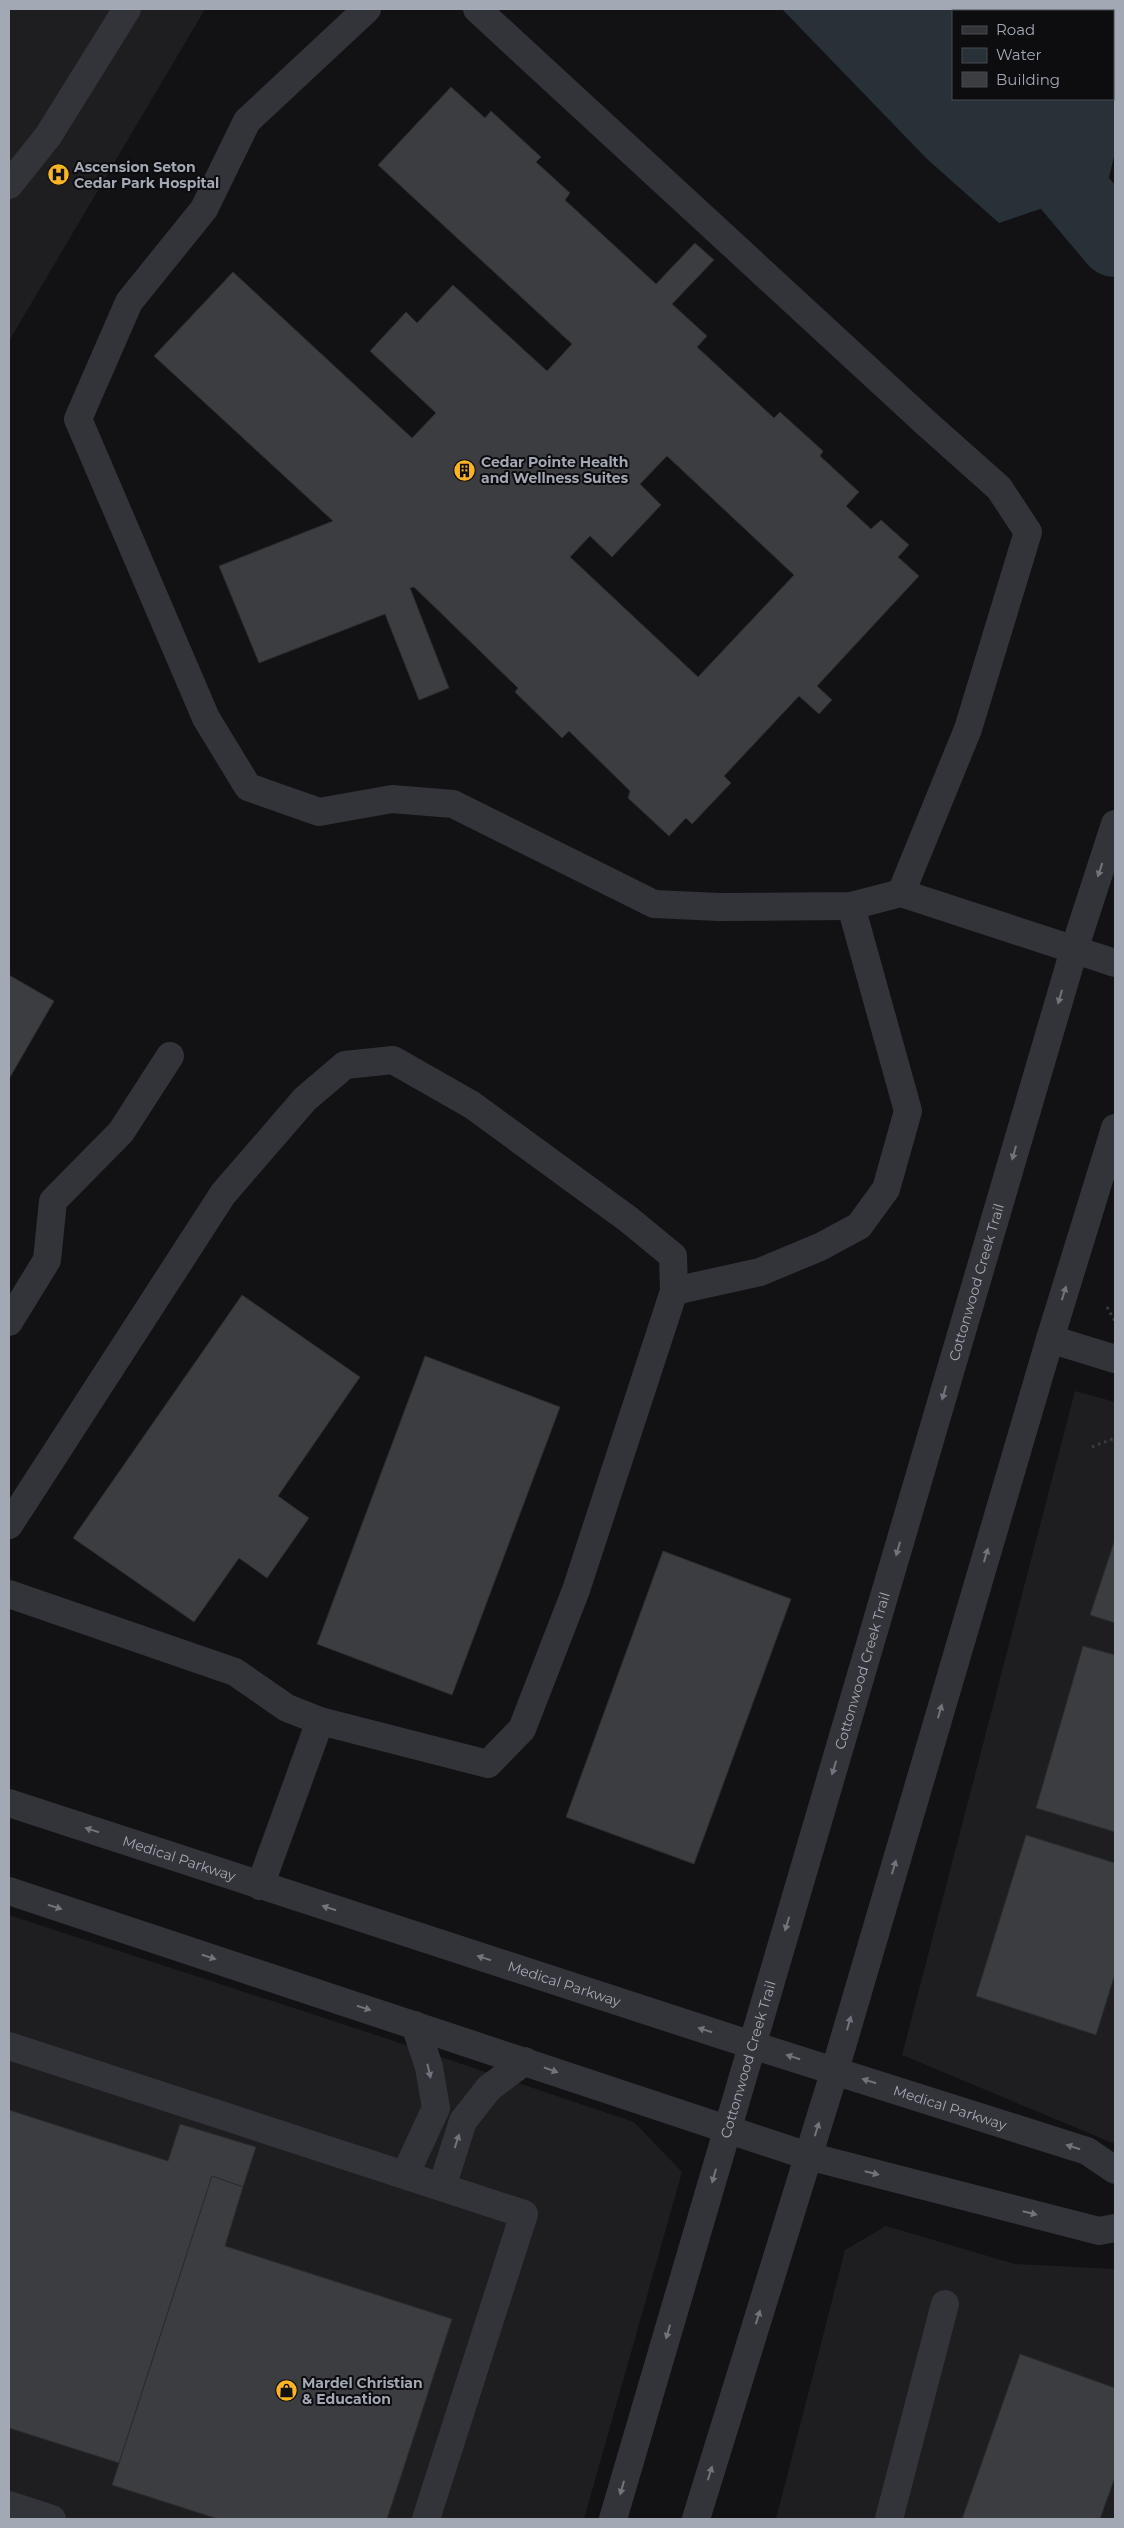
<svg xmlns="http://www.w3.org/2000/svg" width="1124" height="2528" viewBox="0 0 1124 2528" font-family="Montserrat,sans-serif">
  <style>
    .built { fill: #1e1e21 }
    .water { fill: #283138; fill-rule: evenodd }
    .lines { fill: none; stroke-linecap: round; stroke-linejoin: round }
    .river { stroke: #283138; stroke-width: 72 }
    .building { fill: #3c3d41; stroke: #2c2c30; fill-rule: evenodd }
    .path { stroke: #393b40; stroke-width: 3; stroke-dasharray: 2.5 4; stroke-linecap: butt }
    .minor { stroke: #333439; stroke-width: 28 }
    .oneway { fill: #71747d }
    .labels { text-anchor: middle; stroke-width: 4; stroke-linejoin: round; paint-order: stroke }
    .poi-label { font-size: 14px; font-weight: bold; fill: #a3a8b5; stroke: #0d0d0f; text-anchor: start }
    .street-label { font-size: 14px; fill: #a3a8b5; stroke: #0d0d0f }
  </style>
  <rect width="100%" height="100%" fill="#121214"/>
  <g class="built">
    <path d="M9,9H205L9,341Z"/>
    <path d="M1075,1391L1115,1402V2144L902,2055Z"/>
    <path d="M9,1915L370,2033L634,2122L682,2172L584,2519H9Z"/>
    <path d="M886,2226L1015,2264L1115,2269V2519H776L845,2250Z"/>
  </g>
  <path class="water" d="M782,9H1115V152L1107,186L999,223L927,159ZM953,11H1113V99H953Z"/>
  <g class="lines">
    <path class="river" d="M1011,99L1046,159L1115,241"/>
  </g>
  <g class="building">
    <path d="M451,87L485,118L491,111L541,157L536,162L570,193L565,200L656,284L695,243L714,260L672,304L707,336L697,347L774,418L780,412L823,451L820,456L859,492L846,506L871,529L881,520L909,545L898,557L919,576L817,686L832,700L819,714L799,696L724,776L731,783L692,824L686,818L669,836L628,798L630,791L569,731L562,738L515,692L518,688L414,587L410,588L449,688L419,700L385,614L259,663L219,566L333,521L154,356L233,272L412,438L436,413L370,351L406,312L417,323L453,285L547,371L572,344L378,165ZM667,456L794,575L698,677L570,557L590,536L612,557L661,505L640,484Z"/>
    <path d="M9,975L54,1001L9,1079Z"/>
    <path d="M242,1295L360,1377L278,1496L309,1518L267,1578L239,1558L194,1622L73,1538Z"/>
    <path d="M425,1356L560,1407L452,1695L317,1644Z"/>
    <path d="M1115,1539V1623L1090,1615Z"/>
    <path d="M663,1551L791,1599L694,1864L566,1817Z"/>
    <path d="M1083,1646L1115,1655V1832L1036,1808Z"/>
    <path d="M1026,1835L1115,1863V1974L1096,2035L976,1996Z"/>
    <path d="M9,2110L168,2161L180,2124L256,2147L243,2187L212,2176L119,2463L9,2428Z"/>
    <path d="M212,2176L243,2187L225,2246L452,2319L387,2519H218L112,2485Z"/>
    <path d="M1020,2354L1115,2388V2477L1100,2519H962Z"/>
  </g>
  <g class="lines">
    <g class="path">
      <path d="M1107,1307L1115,1321"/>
      <path d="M1092,1447L1115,1438"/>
    </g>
    <g class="minor">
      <path d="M367,9L247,121L204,209L129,302L78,419L206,718L248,787L319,812L392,799L453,804L654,904L719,907L851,906L901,893L1115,963"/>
      <path d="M477,9L926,423L999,488L1028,532L968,729L901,893"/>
      <path d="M9,185L48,136L127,9"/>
      <path d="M674,1291L760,1272L820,1247L859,1226L886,1189L908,1111L851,906"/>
      <path d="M9,1322L47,1260L53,1201L121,1132L170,1056"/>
      <path d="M1050,1339L1115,1359"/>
      <path d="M9,1525L223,1194L305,1099L345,1065L393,1060L472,1105L628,1219L673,1256L674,1291L576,1590L522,1729L488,1764L320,1721L287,1708L235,1672L9,1594"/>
      <path id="s1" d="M9,1803L752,2045L1087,2151L1115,2170"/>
      <path d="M260,1886L320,1721"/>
      <path d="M9,1891L808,2156L1099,2231L1115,2228"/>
      <path d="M9,2046L524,2214L426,2519"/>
      <path d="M405,2175L436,2108L429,2067L415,2025"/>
      <path d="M442,2187L463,2121L489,2088L525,2061"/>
      <path d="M9,2505L52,2519"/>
      <path id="s2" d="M613,2519L1074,950L1115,824"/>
      <path d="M696,2519L835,2070L1050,1339L1115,1128"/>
      <path d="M889,2519L945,2304"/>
    </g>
  </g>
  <defs><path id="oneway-solid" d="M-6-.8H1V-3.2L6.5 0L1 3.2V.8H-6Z" transform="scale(1.25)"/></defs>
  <g class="oneway">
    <use href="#oneway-solid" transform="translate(1100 870) rotate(108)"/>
    <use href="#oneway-solid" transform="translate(1060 997) rotate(106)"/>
    <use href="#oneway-solid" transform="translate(1014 1153) rotate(106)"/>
    <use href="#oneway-solid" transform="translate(1064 1293) rotate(-73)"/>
    <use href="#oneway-solid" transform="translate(944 1393) rotate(106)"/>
    <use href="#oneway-solid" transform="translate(898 1549) rotate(106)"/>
    <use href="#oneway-solid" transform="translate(986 1555) rotate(-74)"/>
    <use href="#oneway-solid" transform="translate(940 1711) rotate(-74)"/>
    <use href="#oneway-solid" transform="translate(834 1768) rotate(107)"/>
    <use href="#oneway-solid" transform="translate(92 1830) rotate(-162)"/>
    <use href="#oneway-solid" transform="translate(894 1867) rotate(-74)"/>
    <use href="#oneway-solid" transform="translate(55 1907) rotate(18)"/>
    <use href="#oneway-solid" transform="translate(329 1908) rotate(-162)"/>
    <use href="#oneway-solid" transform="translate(787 1924) rotate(107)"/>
    <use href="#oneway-solid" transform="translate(209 1957) rotate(18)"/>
    <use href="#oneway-solid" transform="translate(484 1958) rotate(-162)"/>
    <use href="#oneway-solid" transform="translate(364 2008) rotate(18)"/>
    <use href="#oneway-solid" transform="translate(849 2023) rotate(-74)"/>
    <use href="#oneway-solid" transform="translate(705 2030) rotate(-162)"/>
    <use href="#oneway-solid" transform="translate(793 2057) rotate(-163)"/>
    <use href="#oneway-solid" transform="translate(551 2070) rotate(19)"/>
    <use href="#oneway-solid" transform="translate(429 2071) rotate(77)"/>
    <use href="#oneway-solid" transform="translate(869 2081) rotate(-162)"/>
    <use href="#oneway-solid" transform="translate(817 2129) rotate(-73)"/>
    <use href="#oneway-solid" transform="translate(457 2141) rotate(-72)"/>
    <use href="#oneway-solid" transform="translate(1073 2147) rotate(-162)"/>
    <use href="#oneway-solid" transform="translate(872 2173) rotate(14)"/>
    <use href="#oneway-solid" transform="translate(714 2176) rotate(106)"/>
    <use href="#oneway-solid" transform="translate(1030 2213) rotate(14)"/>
    <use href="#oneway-solid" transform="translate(758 2317) rotate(-73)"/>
    <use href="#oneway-solid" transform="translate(668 2332) rotate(106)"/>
    <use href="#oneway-solid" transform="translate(710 2473) rotate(-73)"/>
    <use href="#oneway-solid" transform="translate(622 2488) rotate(106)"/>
  </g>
  <defs>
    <symbol id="hospital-disc" viewBox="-11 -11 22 22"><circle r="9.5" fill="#fbb423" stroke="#0d0d0f"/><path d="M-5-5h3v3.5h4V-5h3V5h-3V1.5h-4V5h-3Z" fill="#111"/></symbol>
    <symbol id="building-disc" viewBox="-11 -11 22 22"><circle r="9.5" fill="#fbb423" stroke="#0d0d0f"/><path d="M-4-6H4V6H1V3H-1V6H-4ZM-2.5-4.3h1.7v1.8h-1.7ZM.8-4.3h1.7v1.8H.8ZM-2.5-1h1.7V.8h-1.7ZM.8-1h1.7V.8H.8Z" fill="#111"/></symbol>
    <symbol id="shop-disc" viewBox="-11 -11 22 22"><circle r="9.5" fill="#fbb423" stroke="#0d0d0f"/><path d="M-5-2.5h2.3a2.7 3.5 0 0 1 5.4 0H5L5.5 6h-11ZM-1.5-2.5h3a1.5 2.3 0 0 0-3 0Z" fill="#111"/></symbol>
  </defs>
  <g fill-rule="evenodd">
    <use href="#hospital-disc" x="46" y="162" width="25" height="25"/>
    <use href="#building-disc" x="452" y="458" width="25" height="25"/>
    <use href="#shop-disc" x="274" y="2378" width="25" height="25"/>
  </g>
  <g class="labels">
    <g class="poi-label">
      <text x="74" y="172">Ascension Seton<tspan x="74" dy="16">Cedar Park Hospital</tspan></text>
      <text x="481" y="467">Cedar Pointe Health<tspan x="481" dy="16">and Wellness Suites</tspan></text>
      <text x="302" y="2388">Mardel Christian<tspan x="302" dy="16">&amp; Education</tspan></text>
    </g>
    <g class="street-label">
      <text dy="5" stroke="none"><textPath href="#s2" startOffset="1289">Cottonwood Creek Trail</textPath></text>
      <text dy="5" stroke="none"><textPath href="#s2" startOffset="884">Cottonwood Creek Trail</textPath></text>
      <text dy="5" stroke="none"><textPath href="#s1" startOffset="179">Medical Parkway</textPath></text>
      <text dy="5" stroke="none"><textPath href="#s1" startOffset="584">Medical Parkway</textPath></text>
      <text dy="5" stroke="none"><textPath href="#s2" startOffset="479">Cottonwood Creek Trail</textPath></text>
      <text dy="5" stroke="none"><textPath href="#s1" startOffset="989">Medical Parkway</textPath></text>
    </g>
  </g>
  <rect width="1124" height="2528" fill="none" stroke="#a3a8b5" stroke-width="20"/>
  <rect x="952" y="10" width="162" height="90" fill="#0d0d0f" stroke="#494b51"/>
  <rect x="962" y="26" width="25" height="8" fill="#333439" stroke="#494b51"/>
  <text x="996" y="35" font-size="15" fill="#a3a8b5">Road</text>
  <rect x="962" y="48" width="25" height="15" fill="#283138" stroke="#494b51"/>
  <text x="996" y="60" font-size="15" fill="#a3a8b5">Water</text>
  <rect x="962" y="72" width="25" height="15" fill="#3c3d41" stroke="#494b51"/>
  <text x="996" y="85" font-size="15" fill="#a3a8b5">Building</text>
</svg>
